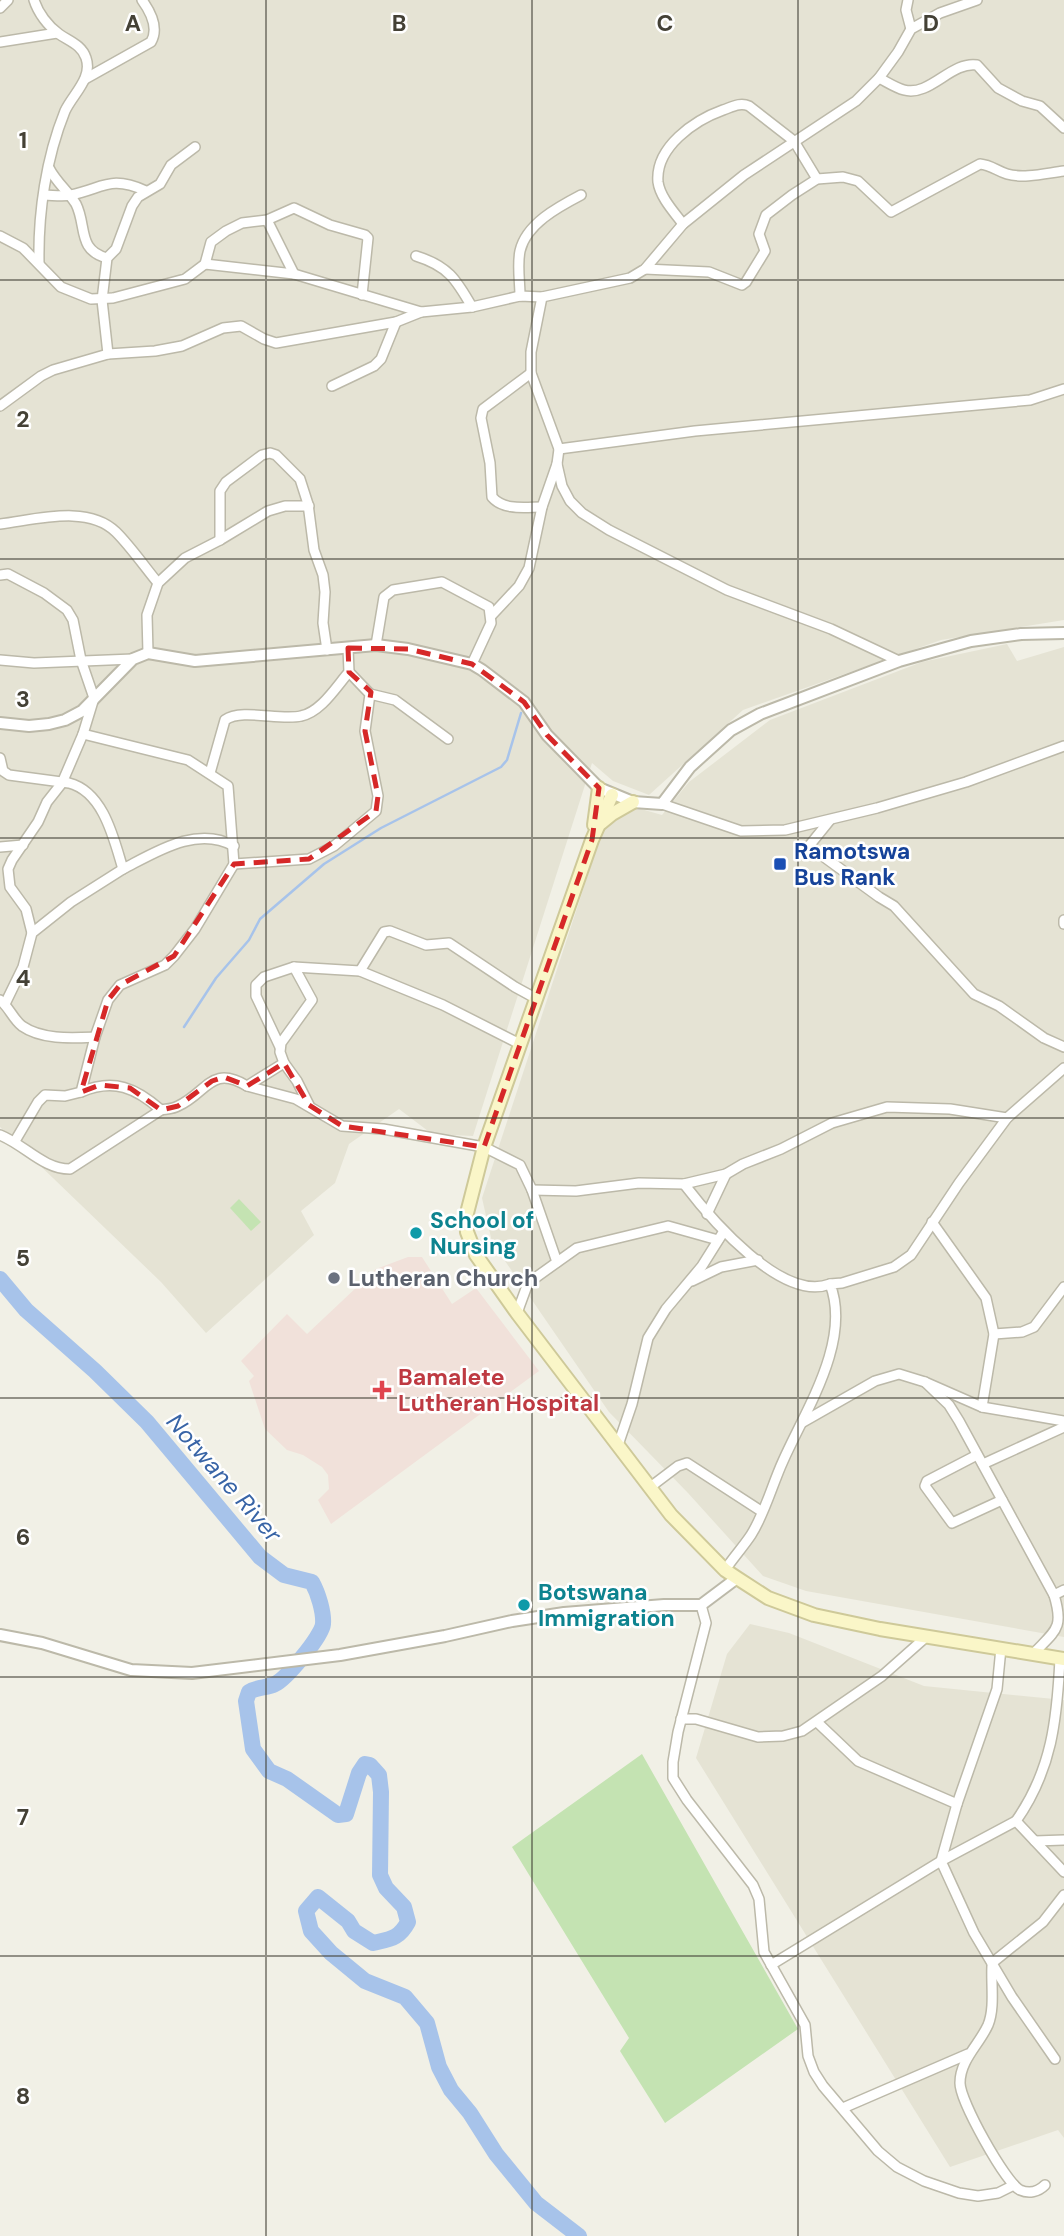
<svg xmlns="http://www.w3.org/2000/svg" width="1064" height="2236" viewBox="0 0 1064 2236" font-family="'DM Sans',sans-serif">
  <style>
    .residential { fill: #e5e3d4 }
    .medical { fill: #f1e1da }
    .green { fill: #c4e3b2 }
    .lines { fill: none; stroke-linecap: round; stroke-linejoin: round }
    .stream { stroke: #a7c3ea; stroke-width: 2.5 }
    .river { stroke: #a7c3ea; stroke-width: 16 }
    .minor-casing { stroke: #bcb9a9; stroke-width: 12 }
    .tertiary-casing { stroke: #bcb9a9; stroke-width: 14 }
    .secondary-casing { stroke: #cec999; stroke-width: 16 }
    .minor { stroke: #fff; stroke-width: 9 }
    .tertiary { stroke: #fff; stroke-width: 10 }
    .secondary { stroke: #faf6c8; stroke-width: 12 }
    .marked { fill: none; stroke: #d62828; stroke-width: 5; stroke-dasharray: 14 9; stroke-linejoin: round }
    .grid { fill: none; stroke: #444136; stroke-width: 2; stroke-opacity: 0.55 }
    .transit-dot { fill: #1a4fb4; stroke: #fff; stroke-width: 2.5 }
    .culture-dot { fill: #0f9aa8; stroke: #fff; stroke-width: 2.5 }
    .worship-dot { fill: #6b7280; stroke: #fff; stroke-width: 2.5 }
    .health-dot { fill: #e0444e; stroke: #fff; stroke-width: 2.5 }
    .labels { text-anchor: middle; stroke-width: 5; stroke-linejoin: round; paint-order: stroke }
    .transit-label { font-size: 23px; font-weight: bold; fill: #164399; stroke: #fff; text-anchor: start }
    .culture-label { font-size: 23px; font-weight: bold; fill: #0d838f; stroke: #fff; text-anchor: start }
    .worship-label { font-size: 23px; font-weight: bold; fill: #5b616d; stroke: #fff; text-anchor: start }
    .health-label { font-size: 23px; font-weight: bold; fill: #be3a42; stroke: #fff; text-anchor: start }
    .water-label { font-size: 24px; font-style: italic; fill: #3864a6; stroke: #fff }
    .grid-label { font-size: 23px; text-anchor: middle; font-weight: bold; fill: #444136; stroke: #fff; stroke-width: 5; stroke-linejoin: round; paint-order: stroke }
  </style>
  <rect width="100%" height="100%" fill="#f1f0e6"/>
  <g class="residential">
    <path d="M0,0H1064V620L941,640L743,710L649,795L613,781L592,763L473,1136L432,1134L399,1109L349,1144L335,1183L301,1211L314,1235L206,1333L161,1282L0,1127Z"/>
    <path d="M1007,644L1017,661L1064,647V1637L806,1591L763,1576L688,1493L609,1412L492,1242L482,1198L603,829L634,807L662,815L689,782L770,720L922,662Z"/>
    <path d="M750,1624L789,1633L924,1686L1064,1700V2138L1058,2130L950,2167L696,1758L727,1654Z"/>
  </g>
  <path class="medical" d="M408,1257H422L452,1304L476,1288L539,1371L331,1524L318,1500L329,1489L328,1475L322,1467L303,1455L287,1450L265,1429L249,1381L254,1376L241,1361L287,1314L307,1334L376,1269Z"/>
  <g class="green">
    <path d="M239,1199L261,1222L251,1231L230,1208Z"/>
    <path d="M642,1754L798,2029L665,2123L620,2051L629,2038L512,1847Z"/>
  </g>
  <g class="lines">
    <path class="stream" d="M184,1027L216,978L249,940L260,919L324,864L381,828L501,767L507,760L521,713"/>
    <path class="river" d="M0,1279L26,1310L95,1371L147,1422L260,1557L284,1575L312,1582C318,1593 324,1612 323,1624C322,1636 286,1679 275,1684C267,1688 257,1687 249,1692L246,1701L253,1749L269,1771L287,1779L338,1815L346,1814L359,1773L365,1764L370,1765L379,1775L381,1792L380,1875L386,1888L404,1907L408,1922C399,1939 390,1939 373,1943L354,1931L348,1921L318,1897L306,1911L311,1931L331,1953L365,1981L405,1997L427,2023L439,2067L451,2090L470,2113L496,2154L536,2203L579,2236"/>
    <defs>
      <g id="minor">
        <path d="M34,0C38,13 48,26 59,34C69,41 82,45 86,58C93,78 73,94 65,111C46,158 38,213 39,263"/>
        <path d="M908,0L906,10L911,29"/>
        <path d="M0,8L8,0"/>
        <path d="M0,42L57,33"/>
        <path d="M879,78C887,82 896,88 904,90C930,97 951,61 977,65L998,88L1022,101L1040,106L1064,128"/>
        <path d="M85,79L151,42C159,28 150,11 142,0"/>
        <path d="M49,168C56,182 68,191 76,204C87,226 77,250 107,258"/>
        <path d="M44,195C52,195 63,197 71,195C104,188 110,175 146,191"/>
        <path d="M267,220L294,274"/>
        <path d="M683,224C674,212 660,197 658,182C655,147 695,120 723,110C732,107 740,102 749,106L794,141L817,179"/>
        <path d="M0,236L23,248L61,287L91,299L113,298L185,279L205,264L294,274L421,312L472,307L520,296L542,297L630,278L645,269L683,224L744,175L856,101L879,78L898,52L911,29L940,13L977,0"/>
        <path d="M416,256C448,266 456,279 472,307"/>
        <path d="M205,264L211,242L226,231L242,223L267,220L294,208L330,225L365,235L368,238L362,295"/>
        <path d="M645,269L709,272L742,285L746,282L765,251L759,234L766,215L792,195L817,179L843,177L858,181L891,212L980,164C991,165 997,171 1007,174C1024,179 1047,173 1064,171"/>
        <path d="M520,296C520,282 517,265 520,251C526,224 558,207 581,195"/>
        <path d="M108,354L102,300L107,258L116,249L132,206L138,197L160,184L171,165L195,147"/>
        <path d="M531,373L483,409L481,418L490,463L492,497C504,511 526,507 542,507"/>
        <path d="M332,386L374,366L381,359L396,322"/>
        <path d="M0,406L41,376L53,370L108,354L155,351L182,346L223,328L241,326L264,339L276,343L396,322L421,312"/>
        <path d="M559,449L695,431L1030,400L1064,389"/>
        <path d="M557,464L562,486L570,501L582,513L609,530L727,590L831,629L899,661"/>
        <path d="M0,524C35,520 88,504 116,532C131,547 144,566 158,583"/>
        <path d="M220,540V491L226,482L262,455L270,453L276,455L300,479L308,504L314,550L323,575L325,592L323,623L327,650"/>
        <path d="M0,575L8,574L44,593L67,610L73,620L81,660L94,698L83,734L62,783L47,802L38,822L12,860L8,869L10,887L26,909L32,933"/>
        <path d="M491,616L519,586L529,568L542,507L557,464L559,449L531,373V352L542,297"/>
        <path d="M376,645L384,597L393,590L442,582L489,607L491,623L472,664"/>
        <path d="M148,653L147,615L158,583L185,558L220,540L268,511L285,506H309"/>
        <path d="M0,660L34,663L133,659"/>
        <path d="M370,694L395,700L448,739"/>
        <path d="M0,758L3,771L9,775L69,783C104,792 114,840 123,869C156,852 197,825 234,846"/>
        <path d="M210,773L225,720C242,708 280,721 301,716C321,712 336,687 349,672L348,648"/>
        <path d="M662,804L741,831L785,830L877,808L966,782L1064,746"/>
        <path d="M830,820L809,846L879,897L894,906L974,994L999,1006L1044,1038L1064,1047"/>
        <path d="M0,847L23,845"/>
        <path d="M234,864L309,859L334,846L376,811L378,796L365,731L370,694L349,672"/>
        <path d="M1064,920V924"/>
        <path d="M360,971L384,932L390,931L426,945L449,943L515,987L537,999"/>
        <path d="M0,1000C9,1007 13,1019 22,1026C42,1040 72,1038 95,1037"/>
        <path d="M5,1004L23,967L32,933L71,902L123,869"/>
        <path d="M280,1047L256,996V985L264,977L294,967L360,971L443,1005L520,1044"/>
        <path d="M284,1063L297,1081L309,1105"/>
        <path d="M247,1086L296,1099L342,1126L383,1129L484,1147L520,1165L532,1190L557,1262"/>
        <path d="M81,1092C114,1078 136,1088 161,1110"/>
        <path d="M0,1135C25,1145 43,1169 70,1169L161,1110C166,1109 173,1109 178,1106C207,1093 211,1064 247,1086L284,1063L280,1052L281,1043L312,1000L294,967"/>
        <path d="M15,1141L38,1102L45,1095L65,1096L81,1092L95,1037L108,1000L120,985L165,965L174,956L195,929L234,864L228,786L188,760L83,734"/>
        <path d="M684,1184C710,1218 782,1303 830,1284"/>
        <path d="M532,1190L576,1191L639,1183L684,1184L726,1174L743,1164L781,1149L832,1123L887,1107L950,1109L1007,1118"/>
        <path d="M707,1214L726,1174"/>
        <path d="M932,1222L986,1298L994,1334L982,1407"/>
        <path d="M692,1281L721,1267L758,1260"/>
        <path d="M517,1313L528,1283L577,1248L668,1226L718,1240"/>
        <path d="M994,1334L1022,1332L1034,1327L1064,1287"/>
        <path d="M925,1382L949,1405L959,1421L1054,1595C1064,1628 1056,1630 1034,1653"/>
        <path d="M803,1422L875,1381L899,1374L925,1382L982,1407L1064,1421"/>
        <path d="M618,1445L632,1404L648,1338L666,1309L702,1266L724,1231"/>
        <path d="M977,1455L927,1481L925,1486L952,1523L1002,1500"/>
        <path d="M983,1464L1064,1427"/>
        <path d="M649,1488L678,1466L687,1463L761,1511"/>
        <path d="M725,1570C733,1558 743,1547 751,1535C765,1513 772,1485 783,1461C805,1411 852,1341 830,1284L842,1283L894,1267L911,1255L959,1183L1007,1118L1064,1068"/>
        <path d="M1054,1595L1064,1590"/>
        <path d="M701,1605L706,1623L678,1732L673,1762V1778L687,1800L753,1885L759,1899L764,1952L805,2025L808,2056L814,2072L823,2086L878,2151L897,2167L924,2181L959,2193L978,2196L998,2193L1014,2185"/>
        <path d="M681,1719H696L758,1737L783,1736L802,1731L882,1676L926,1637"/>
        <path d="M817,1722L858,1761L957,1804"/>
        <path d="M1016,1821C1052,1770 1057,1719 1060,1659"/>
        <path d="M1035,1841L1064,1840"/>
        <path d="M992,1963L1043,1922L1064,1895"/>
        <path d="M771,1965L941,1861L957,1804L997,1689L1001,1648"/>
        <path d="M992,1966C991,1985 995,2008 988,2025C979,2045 960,2060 960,2083C960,2101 1005,2182 1020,2190C1029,2194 1038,2192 1045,2185"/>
        <path d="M1055,2059L1012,1997L974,1933L941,1861L1016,1821L1064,1872"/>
        <path d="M843,2108L968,2054"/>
      </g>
      <g id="tertiary">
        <path d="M0,723L29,726L49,724L65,720L82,711L133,659L148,653L195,661L376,645L408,649L472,664L482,670L524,702L547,735L599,788L633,802L662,804L690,767L731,730L760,714L899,661L971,641L1021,634L1064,633"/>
        <path d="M0,1635L42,1643L131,1670L192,1673L340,1655L445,1636L512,1621L564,1613L664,1605H701L737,1578"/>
      </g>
      <g id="secondary">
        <path d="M612,795L592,840L484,1147L466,1217L467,1232L476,1255L517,1313L671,1515L725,1570L737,1578L768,1598L814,1615L880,1629L1064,1659"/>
        <path d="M601,823L612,814L633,802"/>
        <path d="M594,825L599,788"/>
      </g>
    </defs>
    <use href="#minor" class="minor-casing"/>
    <use href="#tertiary" class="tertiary-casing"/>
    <use href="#secondary" class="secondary-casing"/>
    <use href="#minor" class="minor"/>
    <use href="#tertiary" class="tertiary"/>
    <use href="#secondary" class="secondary"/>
  </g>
  <path class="marked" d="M348,648L408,649L472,664L524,702L547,735L599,788L592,840L484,1147L342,1126L309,1105L284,1063L247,1086L224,1077L212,1081L178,1106L161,1110L130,1088L100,1085L81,1092L108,1000L120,985L174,956L234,864L309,859L376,811L378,796L365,731L371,692L349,672Z"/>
  <path class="grid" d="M266,0V2236M532,0V2236M798,0V2236M0,280H1064M0,559H1064M0,838H1064M0,1118H1064M0,1398H1064M0,1677H1064M0,1956H1064"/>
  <rect class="transit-dot" x="773" y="857" width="14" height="14" rx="3.5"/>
  <g class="culture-dot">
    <circle cx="416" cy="1233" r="7"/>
    <circle cx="524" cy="1605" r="7"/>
  </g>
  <circle class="worship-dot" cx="334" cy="1278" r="7"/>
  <path class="health-dot" d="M378.5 1379.5h7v7h7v7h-7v7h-7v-7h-7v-7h7z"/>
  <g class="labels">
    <g class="transit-label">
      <text x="794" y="859">Ramotswa<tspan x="794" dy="26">Bus Rank</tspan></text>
    </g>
    <g class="culture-label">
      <text x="430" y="1228">School of<tspan x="430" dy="26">Nursing</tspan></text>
      <text x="538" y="1600">Botswana<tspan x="538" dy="26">Immigration</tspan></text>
    </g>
    <g class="worship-label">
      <text x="348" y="1286">Lutheran Church</text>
    </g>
    <g class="health-label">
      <text x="398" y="1385">Bamalete<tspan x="398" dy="26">Lutheran Hospital</tspan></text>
    </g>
    <g class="water-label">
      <text transform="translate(224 1478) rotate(49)" y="8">Notwane River</text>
    </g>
  </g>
  <g class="grid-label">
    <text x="133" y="31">A</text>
    <text x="399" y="31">B</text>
    <text x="665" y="31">C</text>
    <text x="931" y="31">D</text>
    <text x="23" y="148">1</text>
    <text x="23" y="427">2</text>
    <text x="23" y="707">3</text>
    <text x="23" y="986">4</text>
    <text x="23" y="1266">5</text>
    <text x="23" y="1545">6</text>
    <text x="23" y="1825">7</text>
    <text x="23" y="2104">8</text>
  </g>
</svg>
